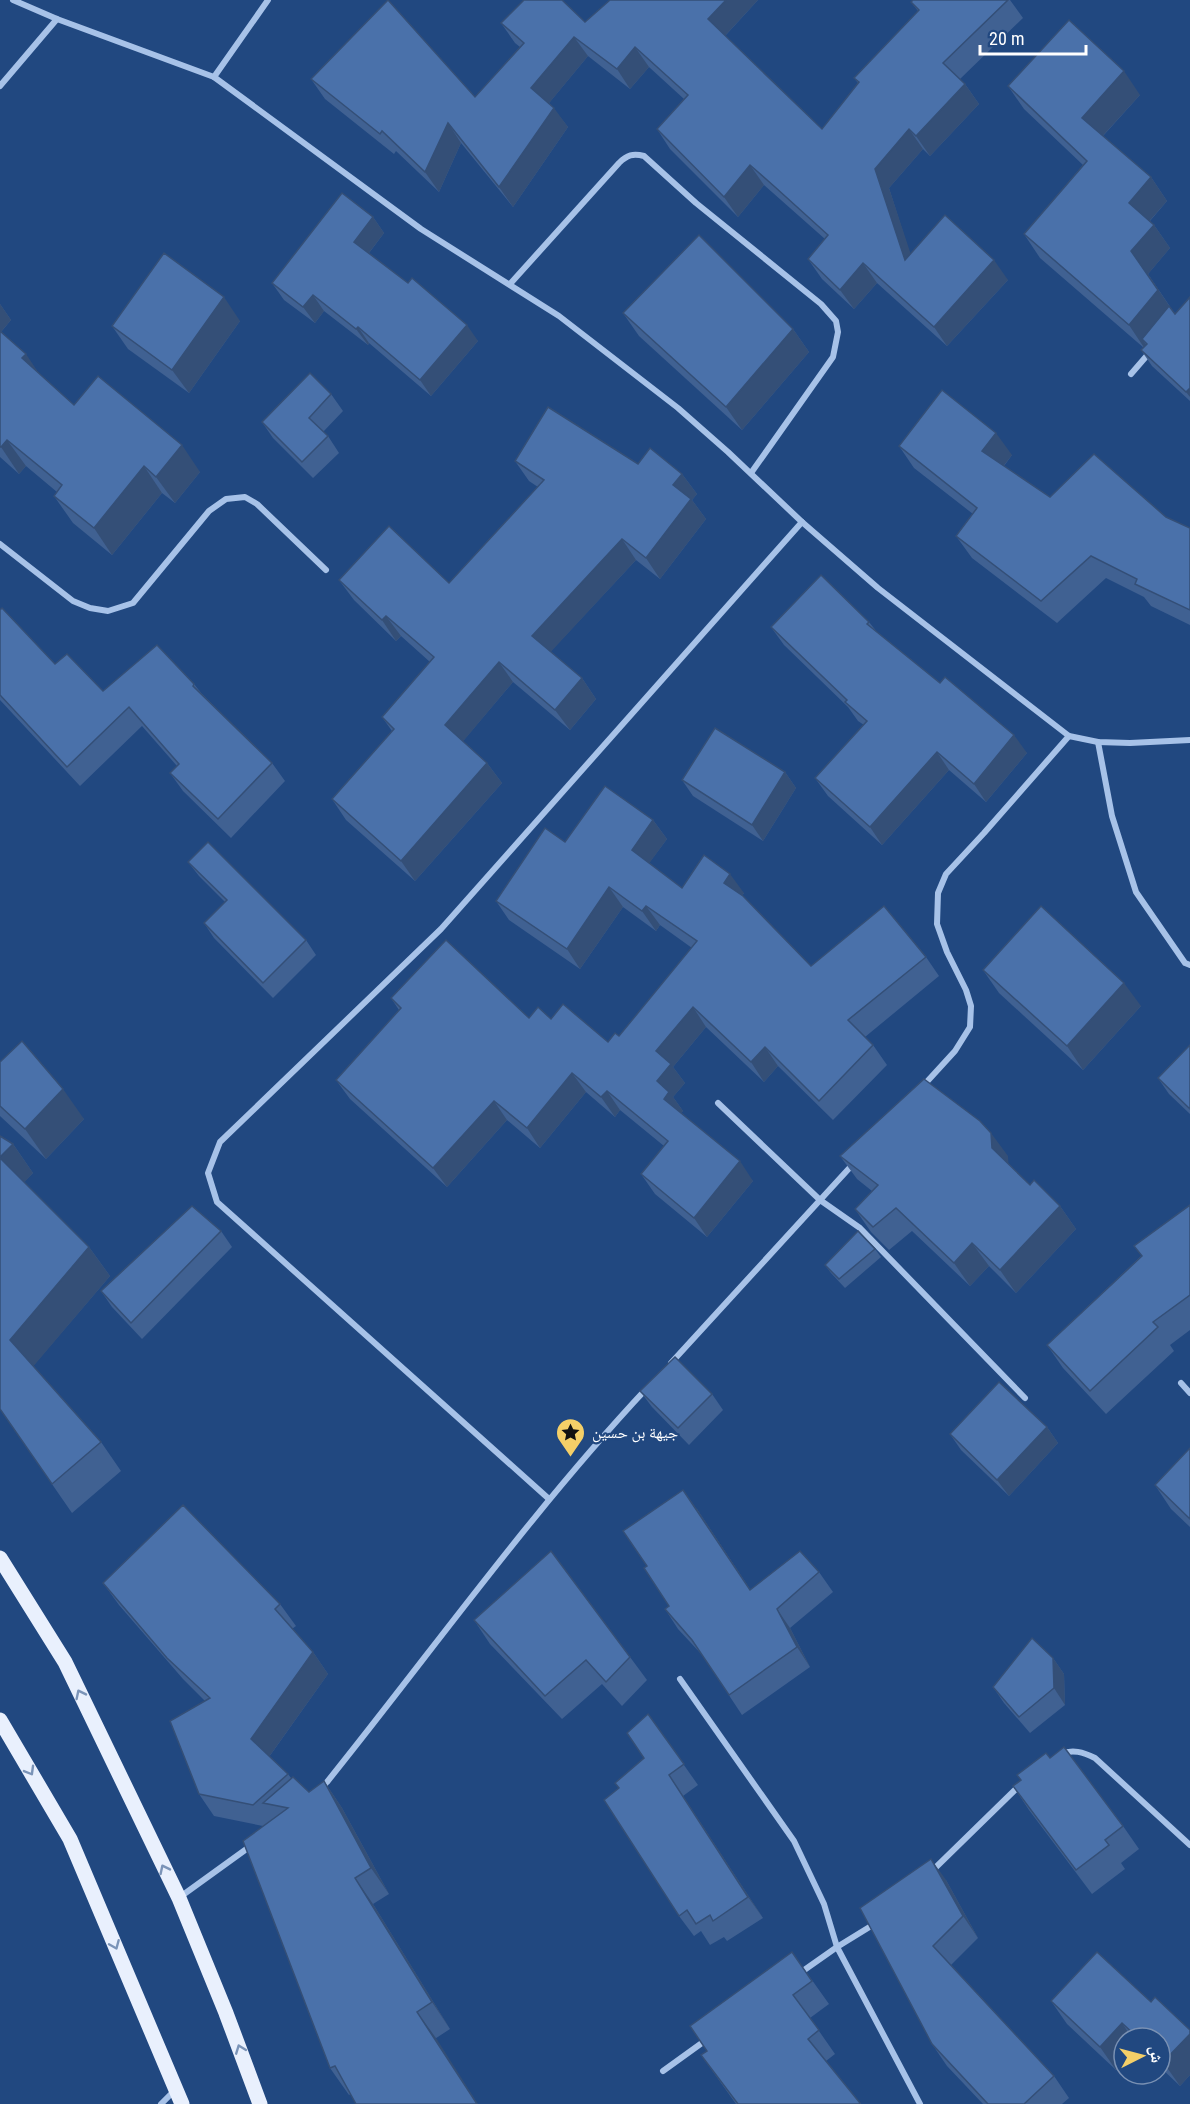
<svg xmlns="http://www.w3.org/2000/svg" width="1190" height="2104" viewBox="0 0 1190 2104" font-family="'Roboto Condensed','Noto Naskh Arabic',sans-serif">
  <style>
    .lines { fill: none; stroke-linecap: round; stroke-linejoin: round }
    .minor { stroke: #a7c2e8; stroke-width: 6 }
    .primary { stroke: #e9f0fd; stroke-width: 15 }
    .wall { fill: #406192 }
    .shaded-wall { fill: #344f77 }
    .building { fill: #4a71aa; stroke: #344f77; stroke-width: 1.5 }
    .oneway { stroke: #7b94b8 }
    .labels { text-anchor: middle; stroke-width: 4.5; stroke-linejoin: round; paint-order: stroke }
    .poi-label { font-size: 16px; fill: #fff; stroke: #214880; text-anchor: start }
  </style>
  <rect width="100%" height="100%" fill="#214880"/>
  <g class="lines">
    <g class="minor">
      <path d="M13,0L57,19L214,77L421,229L559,316L678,408L728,452L802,522L878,588L1069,736L1098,742L1130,743L1190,740"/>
      <path d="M214,77L268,0"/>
      <path d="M0,86L57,19"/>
      <path d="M510,284L619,163C627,155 633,153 644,156L696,203L821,304L836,321L838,332L833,357L751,473"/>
      <path d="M1131,374L1150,352"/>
      <path d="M0,544L73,601L90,608L108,611L133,603L209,511L226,499L245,497L257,504L326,570"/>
      <path d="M1098,742L1112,816L1136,892L1185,963L1190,965"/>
      <path d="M923,1086L955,1051L970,1027L971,1006L966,990L947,952L937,924L938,893L946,874L984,833L1069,736"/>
      <path d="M718,1103L820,1200L860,1228L1025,1398"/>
      <path d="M671,1363L854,1163"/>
      <path d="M1181,1383L1190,1393"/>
      <path d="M549,1499L217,1202L208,1173L220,1142L441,929L802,522"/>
      <path d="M680,1679L794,1841L824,1904L837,1947L876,1923"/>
      <path d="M1060,1754C1073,1749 1083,1752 1095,1758L1190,1845"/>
      <path d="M320,1789L327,1782C433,1650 531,1512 647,1388"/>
      <path d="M932,1871L1019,1786"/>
      <path d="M180,1897L252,1845"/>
      <path d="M800,1973L837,1947L920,2104"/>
      <path d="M663,2071L706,2040"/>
      <path d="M161,2104L174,2091"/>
    </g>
    <g class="primary">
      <path d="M0,1558L65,1662L179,1898L226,2013L260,2104"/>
      <path d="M0,1720L70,1839L182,2104"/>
    </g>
  </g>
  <g class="wall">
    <path d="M610,0H758L725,36L822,129L858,83L854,78L918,11L911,2L913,0H1010L1023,18L960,79L965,84L979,104L930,156L923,149L889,188L910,254L1008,280L947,346L877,283L854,309L822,279L808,259L825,239L764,185L738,217L670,149L657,129L684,99L649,67L630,89L588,56L549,103L568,127L513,207L461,143L439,192L396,151L394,154L325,99L311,79L475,97L520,47L515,43L501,23L585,22Z"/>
    <path d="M1008,86L1140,95L1103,136L1151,177L1167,201L1150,221L1154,225L1170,248L1148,274L1175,314L1190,297V401L1152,366L1141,350L1144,348L1040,258L1024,234L1083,165L1024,109Z"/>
    <path d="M373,217L384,233L369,253L478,341L431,396L369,343L368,345L324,311L315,323L284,300L272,283Z"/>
    <path d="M0,304L11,320L1,332L40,374L74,405L200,472L175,503L162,493L112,555L73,523L54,496L57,492L26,466L19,474L0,457Z"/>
    <path d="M623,313L793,329L809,352L742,430L639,336Z"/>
    <path d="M240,321L189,393L128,349L112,326Z"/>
    <path d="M331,394L343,411L323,432L328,436L339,453L313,478L273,438L262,422Z"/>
    <path d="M899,446L1012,455L1004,466L1050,497L1166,517L1190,528V625L1151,606L1144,597L1106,578L1057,623L972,558L956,536L973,514L914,468Z"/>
    <path d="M515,461L638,464L682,474L697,494L692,500L706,519L660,579L636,560L550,652L582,678L596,699L570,730L513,682L463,741L487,763L502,783L415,881L346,820L332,799L392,731L382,717L430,662L401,636L396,641L354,600L339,580L449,583L538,487L529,481Z"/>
    <path d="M0,610L55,664L103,691L194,684L202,694L272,763L285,781L231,838L183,791L170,773L177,766L142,726L80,786L0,700Z"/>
    <path d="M869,622L877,632L1027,753L986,802L949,770L882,845L828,796L815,778L864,725L858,721L848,707L784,645L771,627Z"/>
    <path d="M785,772L796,788L763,841L693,796L682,780Z"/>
    <path d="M653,820L667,839L649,863L682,888L744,893L742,896L811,966L926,957L939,976L865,1037L873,1045L887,1065L833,1120L778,1066L764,1082L706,1027L673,1067L685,1083L673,1097L683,1111L681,1113L753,1181L707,1237L655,1194L641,1174L664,1146L620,1110L615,1117L586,1092L540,1148L507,1120L447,1187L350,1099L336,1080L399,1010L391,998L529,1018L551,1019L608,1042L619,1036L692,948L660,925L656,931L623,907L580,969L509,920L496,901L565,842Z"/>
    <path d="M188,862L306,940L316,955L273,998L214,938L204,923L225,902L199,876Z"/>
    <path d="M983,970L1141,1006L1083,1070L999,993Z"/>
    <path d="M1190,1045V1114L1169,1094L1158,1078Z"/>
    <path d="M0,1062L84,1119L46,1159L0,1116Z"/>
    <path d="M13,1144L33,1173L24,1182L89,1247L110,1276L33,1366L101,1442L121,1471L72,1513L0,1409Z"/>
    <path d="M840,1156H1008V1163L1030,1185L1060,1206L1076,1229L1016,1293L989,1266L970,1286L912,1231L889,1250L871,1232L855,1209L872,1191L857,1179Z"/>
    <path d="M1190,1205V1330L1170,1345L1174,1351L1106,1414L1063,1368L1047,1345L1141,1256Z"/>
    <path d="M221,1231L232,1247L142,1339L112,1307L101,1291Z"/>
    <path d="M875,1249L881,1257L845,1288L831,1273L825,1265Z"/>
    <path d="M640,1391L712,1394L723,1410L689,1445L652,1407Z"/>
    <path d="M1047,1427L1058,1443L1009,1496L961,1450L950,1434Z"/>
    <path d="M1190,1448V1527L1171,1509L1155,1485Z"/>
    <path d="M697,1509L750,1589L819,1572L833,1592L790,1628L810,1667L742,1715L703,1656L678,1629L665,1609L669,1606L647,1566Z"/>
    <path d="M103,1583L280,1604L296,1626L292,1629L313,1652L328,1674L269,1757L288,1774L291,1778L309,1792L324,1781L342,1808L389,1894L373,1904L450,2029L349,2095L330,2068L263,1826L214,1816L199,1794L205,1701L183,1679L119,1605Z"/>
    <path d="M474,1620L630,1657L647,1680L622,1706L602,1684L562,1719L490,1644Z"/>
    <path d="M1053,1658L1064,1674L1065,1705L1030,1733L1004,1703L993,1687Z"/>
    <path d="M648,1714L698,1785L683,1796L763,1918L727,1941L724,1937L710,1945L701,1931L694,1936L679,1916L619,1788L644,1758Z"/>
    <path d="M1050,1758L1123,1826L1139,1849L1121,1863L1125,1869L1092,1894L1029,1810L1013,1786Z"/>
    <path d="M946,1880L978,1938L951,1965L1054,2076L1069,2098L1062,2104H983L947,2066L932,2044L860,1908Z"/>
    <path d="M792,1952L829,2004L810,2018L835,2054L826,2061L861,2104H736L701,2055L707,2051Z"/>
    <path d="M1097,1952L1151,2002L1155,1997L1190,2030V2075L1180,2086L1160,2067V2038H1124V2062L1116,2070L1067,2024L1051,2001Z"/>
  </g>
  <g class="shaded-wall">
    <path d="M726,0H758L722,39L708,19Z"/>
    <path d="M574,37L588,56L545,108L531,88Z"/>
    <path d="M635,47L649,67L630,89L617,69Z"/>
    <path d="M1124,71L1140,95L1098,141L1082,118Z"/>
    <path d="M965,84L979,104L930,156L916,136Z"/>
    <path d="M554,108L568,127L513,207L499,187Z"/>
    <path d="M448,123L461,143L439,192L425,172Z"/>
    <path d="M909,129L923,149L889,188L919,279L905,260L875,169Z"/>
    <path d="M750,165L764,185L738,217L724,197Z"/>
    <path d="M1151,177L1167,201L1145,226L1129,203Z"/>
    <path d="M373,217L384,233L365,258L354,242Z"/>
    <path d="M1154,225L1170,248L1148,274L1174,313L1142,339L1147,346L1145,349L1129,325L1131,251Z"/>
    <path d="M994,260L1008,280L947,346L934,327Z"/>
    <path d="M863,263L877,283L854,309L840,290Z"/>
    <path d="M313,295L324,311L315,323L303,307Z"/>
    <path d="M224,297L240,321L189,393L172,370Z"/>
    <path d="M0,304L11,320L0,333Z"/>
    <path d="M467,325L478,341L431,396L420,380Z"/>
    <path d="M358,327L369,343L368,345L356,329Z"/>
    <path d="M793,329L809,352L742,430L726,407Z"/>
    <path d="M26,354L44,381L22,358Z"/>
    <path d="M1190,388V397L1186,392Z"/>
    <path d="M996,433L1012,455L998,473L982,451Z"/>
    <path d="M7,440L26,466L19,474L1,447Z"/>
    <path d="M182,445L200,472L175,503L156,477Z"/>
    <path d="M144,466L162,493L112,555L94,528Z"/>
    <path d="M682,474L697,494L692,500L706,519L660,579L646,558L673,485Z"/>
    <path d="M622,539L636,560L546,657L532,636Z"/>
    <path d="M386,616L401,636L396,641L382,620Z"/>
    <path d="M499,662L513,682L460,745L445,725Z"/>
    <path d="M582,678L596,699L570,730L555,710Z"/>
    <path d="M1014,735L1027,753L986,802L974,784Z"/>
    <path d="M937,752L949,770L882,845L870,827Z"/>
    <path d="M487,763L502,783L415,881L401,861Z"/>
    <path d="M785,772L796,788L763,841L752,825Z"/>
    <path d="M653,820L667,839L645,869L632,850Z"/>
    <path d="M730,874L744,893L737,903L724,883Z"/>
    <path d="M609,887L623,907L580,969L567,949Z"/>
    <path d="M646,906L660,925L656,931L642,911Z"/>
    <path d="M1124,983L1141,1006L1083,1070L1067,1046Z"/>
    <path d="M693,1007L706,1027L673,1067L685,1083L673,1097L683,1111L677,1118L664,1099L657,1081L656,1051Z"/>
    <path d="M765,1047L778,1066L764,1082L751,1062Z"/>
    <path d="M572,1073L586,1092L540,1148L527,1128Z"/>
    <path d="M63,1089L84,1119L46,1159L25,1129Z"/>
    <path d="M607,1091L620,1110L615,1117L601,1097Z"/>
    <path d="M494,1101L507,1120L447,1187L433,1168Z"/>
    <path d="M991,1133L1008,1156L1009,1171L992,1148Z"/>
    <path d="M13,1144L33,1173L20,1187L0,1158Z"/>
    <path d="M740,1161L753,1181L707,1237L694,1218Z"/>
    <path d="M1060,1206L1076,1229L1016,1293L1000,1270Z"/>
    <path d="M972,1243L989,1266L970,1286L954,1263Z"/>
    <path d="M89,1247L110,1276L31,1369L10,1340Z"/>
    <path d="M1047,1427L1058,1443L1009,1496L997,1480Z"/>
    <path d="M683,1490L697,1509L763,1609L750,1590Z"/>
    <path d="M777,1609L790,1628L810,1667L797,1647Z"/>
    <path d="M313,1652L328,1674L266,1761L251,1739Z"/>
    <path d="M1053,1658L1064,1674L1065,1705L1054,1688Z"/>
    <path d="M669,1775L683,1796L763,1918L748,1897Z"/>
    <path d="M324,1781L342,1808L389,1894L371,1868Z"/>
    <path d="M931,1859L946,1880L978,1938L963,1916Z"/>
    <path d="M355,1878L373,1904L450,2029L432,2002Z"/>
    <path d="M417,2012L436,2038L478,2104H477Z"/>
    <path d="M1122,2023L1132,2038H1124V2062L1116,2070L1100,2047Z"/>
    <path d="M1190,2034V2075L1180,2086L1163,2062Z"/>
  </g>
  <g class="building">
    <path d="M388,0L475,97L524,43L501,23L524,0H562L585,22L610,0H726L708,19L822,129L859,82L854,78L919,10L911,2L913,0H1008L943,63L965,84L916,136L909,129L875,169L905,260L945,215L994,260L934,327L863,263L840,290L808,259L828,235L775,187L750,165L724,197L657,129L688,95L635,47L617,69L574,37L531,88L554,108L499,187L448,123L425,172L382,131L380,134L311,79Z"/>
    <path d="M1069,20L1124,71L1082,118L1151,177L1129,203L1154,225L1131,251L1158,290L1129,325L1024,234L1087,161L1008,86Z"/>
    <path d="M342,193L373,217L354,242L408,283L412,278L467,325L420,380L358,327L356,329L313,295L303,307L272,283Z"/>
    <path d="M699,235L793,329L726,407L623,313Z"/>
    <path d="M164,253L224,297L172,370L112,326Z"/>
    <path d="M1190,297V388L1186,392L1141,350L1147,344L1142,339L1169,306L1175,314Z"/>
    <path d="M0,331L26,354L22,358L74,405L98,376L182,445L156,477L144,466L94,528L54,496L62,485L7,440L1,447H0Z"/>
    <path d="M310,373L331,394L309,418L328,436L302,462L262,422Z"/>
    <path d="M942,390L996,433L982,451L1050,497L1094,454L1166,517L1190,528V610L1135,584L1137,579L1091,556L1041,601L956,536L977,508L899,446Z"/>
    <path d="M548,407L638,464L650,448L682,474L673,485L691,499L646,558L622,539L532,636L582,678L555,710L499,662L445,725L487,763L401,861L332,799L394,729L382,717L434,657L386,616L382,620L339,580L389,526L449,583L544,480L515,461Z"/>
    <path d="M821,575L869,622L867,624L940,683L945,677L1014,735L974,784L937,752L870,827L815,778L867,721L845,702L847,700L771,627Z"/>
    <path d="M2,608L55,664L67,654L103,691L157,645L194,684L193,686L272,763L218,819L170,773L179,764L129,707L67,767L0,695V610Z"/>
    <path d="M715,728L785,772L752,825L682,780Z"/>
    <path d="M605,786L653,820L632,850L682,888L704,855L730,874L724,883L743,896L811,966L884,906L926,957L848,1020L873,1045L819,1101L765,1047L751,1062L693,1007L656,1051L671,1064L657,1081L669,1092L664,1099L740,1161L694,1218L641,1174L668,1141L607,1091L601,1097L572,1073L527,1128L494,1101L433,1168L336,1080L401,1008L391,998L446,940L529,1018L538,1007L551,1019L563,1004L608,1042L615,1033L619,1036L697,941L646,906L642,911L609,887L567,949L496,901L545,828L565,842Z"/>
    <path d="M208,842L306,940L263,983L204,923L227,900L188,862Z"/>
    <path d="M1041,906L1124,983L1067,1046L983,970Z"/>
    <path d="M22,1041L63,1089L25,1129L0,1106V1062Z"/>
    <path d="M1190,1045V1109L1158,1078Z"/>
    <path d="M924,1079L980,1121L991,1133L992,1148L1030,1185L1034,1180L1060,1206L1000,1270L972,1243L954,1263L896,1208L873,1227L855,1209L878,1185L840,1156Z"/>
    <path d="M0,1136L13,1144L0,1157Z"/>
    <path d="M0,1158L89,1247L10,1340L101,1442L52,1484L0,1409Z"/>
    <path d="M1190,1205V1295L1153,1322L1158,1327L1090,1391L1047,1345L1142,1256L1134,1246Z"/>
    <path d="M192,1206L221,1231L131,1323L101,1291Z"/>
    <path d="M858,1231L875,1249L839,1279L825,1265Z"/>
    <path d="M675,1357L712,1394L678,1428L640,1391Z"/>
    <path d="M999,1382L1047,1427L997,1480L950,1434Z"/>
    <path d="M1190,1448V1519L1155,1485Z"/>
    <path d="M683,1490L750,1590L800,1551L819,1572L777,1609L797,1647L729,1695L692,1640L665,1609L669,1606L644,1568L647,1566L623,1531Z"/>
    <path d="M183,1505L280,1604L275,1609L313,1652L251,1739L288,1774L253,1805L199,1794L170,1721L210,1698L167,1658L103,1583Z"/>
    <path d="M551,1551L630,1657L606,1682L586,1660L545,1696L474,1620Z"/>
    <path d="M1032,1638L1053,1658L1054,1688L1019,1717L993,1687Z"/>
    <path d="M648,1714L684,1764L669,1775L748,1897L713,1921L710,1915L696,1924L687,1910L679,1916L604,1800L619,1788L615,1783L644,1758L627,1733Z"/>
    <path d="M1064,1747L1123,1826L1105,1840L1109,1845L1076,1870L1013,1786L1021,1780L1017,1775L1046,1753L1050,1758Z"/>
    <path d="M293,1777L309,1792L324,1781L371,1868L355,1878L432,2002L417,2012L477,2104H356L335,2066L330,2068L243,1841L288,1808L263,1803Z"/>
    <path d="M931,1859L963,1916L933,1946L1054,2076L1024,2104H988L932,2044L860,1908Z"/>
    <path d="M792,1952L812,1981L793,1995L819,2030L808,2039L860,2103L859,2104H738L701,2055L707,2051L690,2026Z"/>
    <path d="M1097,1952L1151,2002L1155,1997L1190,2030V2034L1163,2062L1160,2059V2038H1138L1122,2023L1100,2047L1051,2001Z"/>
  </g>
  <defs><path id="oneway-chevron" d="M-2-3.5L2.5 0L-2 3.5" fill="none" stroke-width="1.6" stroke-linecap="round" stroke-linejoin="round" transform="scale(1.5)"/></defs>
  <g class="oneway">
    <use href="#oneway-chevron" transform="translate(80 1694) rotate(-116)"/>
    <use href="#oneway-chevron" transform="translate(30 1771) rotate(60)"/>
    <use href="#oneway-chevron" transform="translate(164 1869) rotate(-116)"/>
    <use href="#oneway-chevron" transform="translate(115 1945) rotate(67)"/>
    <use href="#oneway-chevron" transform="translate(240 2049) rotate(-111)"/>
  </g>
  <defs>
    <symbol id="sight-pin" viewBox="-11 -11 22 30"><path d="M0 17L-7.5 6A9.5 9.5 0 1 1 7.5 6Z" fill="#f4cf68" stroke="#214880"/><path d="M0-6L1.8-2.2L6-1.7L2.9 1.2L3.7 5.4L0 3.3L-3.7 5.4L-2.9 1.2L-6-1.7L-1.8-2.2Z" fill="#111"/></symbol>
  </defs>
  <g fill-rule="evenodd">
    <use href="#sight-pin" x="554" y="1416" width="33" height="45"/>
  </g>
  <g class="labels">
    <g class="poi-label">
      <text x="592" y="1438">جيهة بن حسين</text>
    </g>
  </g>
  <g transform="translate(1142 2056) rotate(84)"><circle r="28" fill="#214880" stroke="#7a91b3" stroke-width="1.5"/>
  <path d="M0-4.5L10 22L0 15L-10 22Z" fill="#f4cf68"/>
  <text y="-9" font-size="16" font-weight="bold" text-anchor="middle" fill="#ffffff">ش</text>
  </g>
  <path d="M980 45v9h106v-9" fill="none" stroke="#ffffff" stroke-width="3"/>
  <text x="989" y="45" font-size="18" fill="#ffffff" stroke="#214880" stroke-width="4.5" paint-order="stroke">20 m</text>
</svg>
